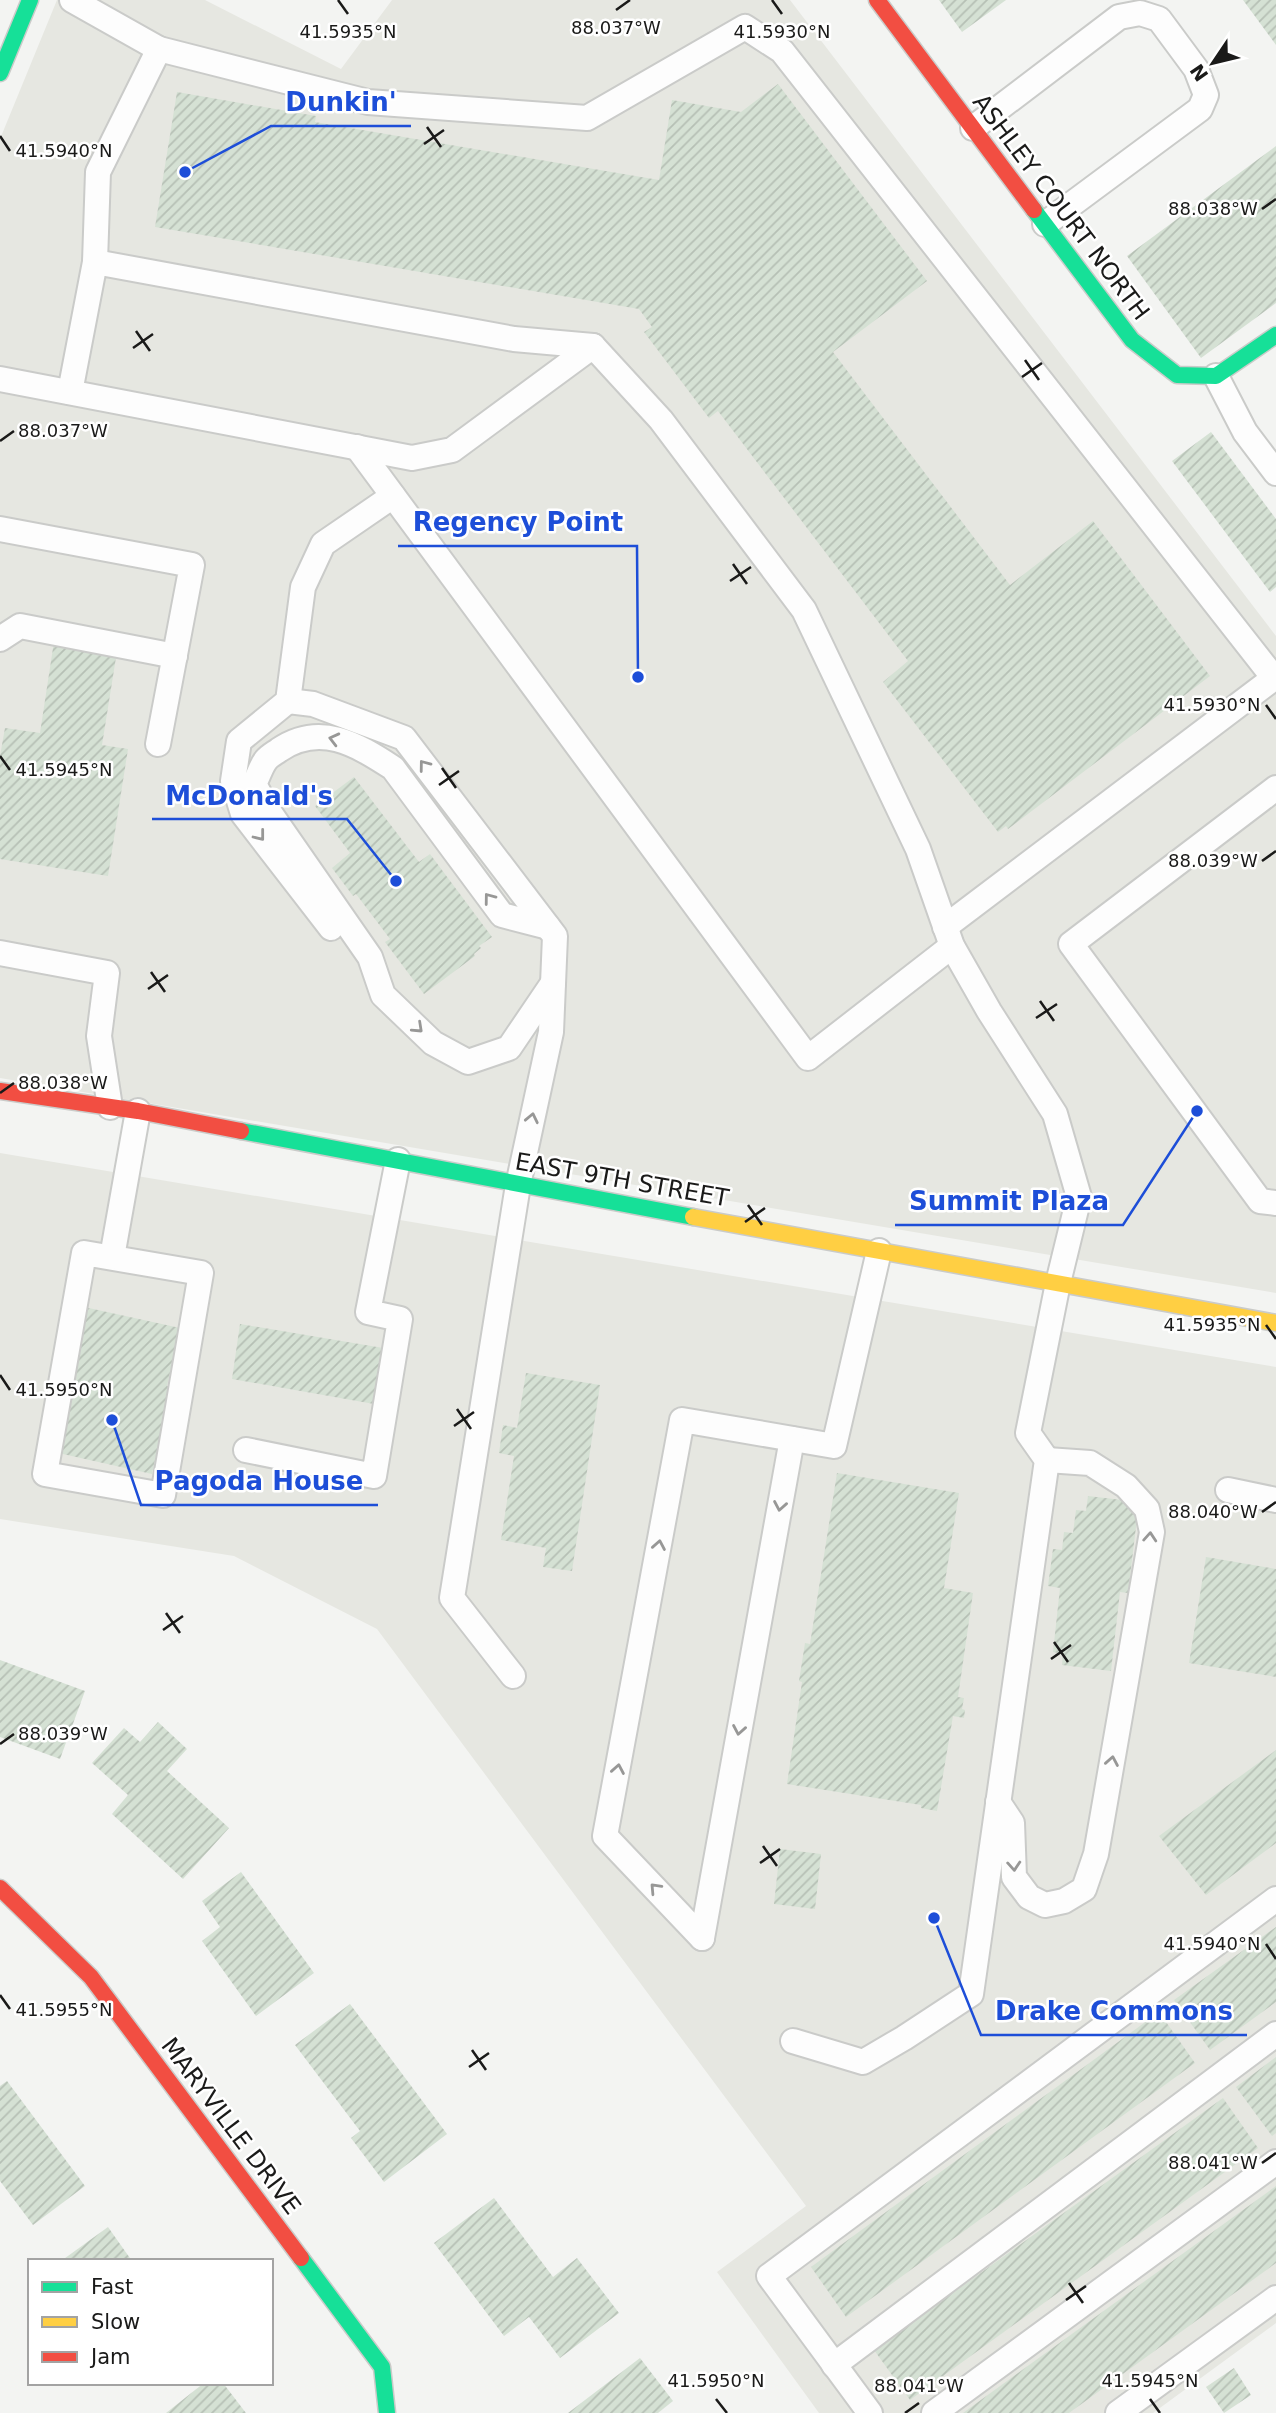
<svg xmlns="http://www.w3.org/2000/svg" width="1276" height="2413" viewBox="0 0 1276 2413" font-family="'DejaVu Sans',sans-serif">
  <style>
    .built { fill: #e6e7e1 }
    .building { fill: url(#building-hatch) }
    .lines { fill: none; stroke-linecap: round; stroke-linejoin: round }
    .lane-casing { stroke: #cacbc9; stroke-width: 28 }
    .fast-casing { stroke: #cacbc9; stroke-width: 19 }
    .slow-casing { stroke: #cacbc9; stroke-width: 19 }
    .jam-casing { stroke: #cacbc9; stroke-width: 19 }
    .lane { stroke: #fdfdfd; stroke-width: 24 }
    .fast { stroke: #16e098; stroke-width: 16 }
    .slow { stroke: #ffcf43; stroke-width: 16 }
    .jam { stroke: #f24e42; stroke-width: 16 }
    .oneway { stroke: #979796 }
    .ticks { fill: none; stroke: #1a1a19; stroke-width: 2.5 }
    .labels { text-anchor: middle; stroke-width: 5; stroke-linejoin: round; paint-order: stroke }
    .street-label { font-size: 24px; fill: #1a1a19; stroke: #fff }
    .ticks-label { font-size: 18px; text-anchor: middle; fill: #1a1a19; stroke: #fff; stroke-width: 5; stroke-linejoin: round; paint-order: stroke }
    .leader { fill: none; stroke: #1d4ed8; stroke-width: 2.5 }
    .callout-dot { fill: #1d4ed8; stroke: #fff; stroke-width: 2.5 }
    .callout-label { font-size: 26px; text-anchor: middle; font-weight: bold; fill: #1d4ed8; stroke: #fff; stroke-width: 5; stroke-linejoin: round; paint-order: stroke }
  </style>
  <defs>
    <pattern id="building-hatch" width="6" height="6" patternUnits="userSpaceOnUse" patternTransform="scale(1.75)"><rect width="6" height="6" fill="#d5e1d4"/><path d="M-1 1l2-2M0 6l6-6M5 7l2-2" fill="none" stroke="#b6c0b5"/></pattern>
  </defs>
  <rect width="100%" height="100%" fill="#f3f4f2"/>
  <g class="built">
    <path d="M57,0H205L341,69L392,0H790L1276,636V1293L0,1078V139Z"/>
    <path d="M0,1153L1276,1367V2323L1153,2413H819L717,2272L806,2206L377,1629L234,1556L0,1519Z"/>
  </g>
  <g class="building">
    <path d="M939,0H1006L962,32Z"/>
    <path d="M1243,0H1276V45Z"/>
    <path d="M778,84L927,281L833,352L1010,585L1093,521L1210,676L1008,829L1006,826L998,832L883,682L908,661L718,411L709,418L644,332L652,327L639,309L155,227L177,92L316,116L315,122L659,180L672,100L741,112Z"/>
    <path d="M1276,146V303L1201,358L1127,256Z"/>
    <path d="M1211,432L1276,519V587L1270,592L1172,461Z"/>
    <path d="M55,635L118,645L102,745L128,749L108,876L0,859V756L5,728L40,733Z"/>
    <path d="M354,777L419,862L430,854L492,937L479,946L481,948L474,954L475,956L424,994L385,942L390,939L356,894L353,896L332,868L350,853L315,806Z"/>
    <path d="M75,1305L180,1328L167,1386L171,1387L152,1474L54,1452Z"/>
    <path d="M240,1324L383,1348L374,1404L232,1379Z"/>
    <path d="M526,1373L600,1385L572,1571L543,1567L546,1548L501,1540L514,1456L499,1453L503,1425L517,1428Z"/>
    <path d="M837,1473L959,1493L944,1588L973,1593L958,1697L964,1698L962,1709L965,1710L964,1718L953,1716L937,1811L921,1808V1805L787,1784L802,1682L799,1681L805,1643L810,1644Z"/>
    <path d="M1088,1496L1139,1502L1128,1593L1120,1592L1111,1671L1062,1665L1063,1654L1053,1652L1060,1588L1048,1586L1053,1549L1062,1550L1064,1532L1073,1533L1076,1510L1086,1511Z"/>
    <path d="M1206,1557L1276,1569V1677L1189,1663Z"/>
    <path d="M0,1660L85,1691L60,1759L0,1737Z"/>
    <path d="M158,1722L187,1749L167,1771L229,1828L183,1879L112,1814L128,1795L92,1763L124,1728L140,1742Z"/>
    <path d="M1276,1750V1843L1206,1895L1159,1836Z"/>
    <path d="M780,1849L821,1854L815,1909L774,1904Z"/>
    <path d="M241,1872L314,1973L256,2016L202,1941L220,1927L202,1901Z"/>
    <path d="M1276,1927V2002L1210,2050L1174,2000Z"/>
    <path d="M350,2004L447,2134L384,2182L351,2138L360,2131L295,2045Z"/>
    <path d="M1159,2012L1195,2063L846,2317L811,2267Z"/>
    <path d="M1276,2057V2133L1272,2136L1236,2087Z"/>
    <path d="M7,2081L85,2186L33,2225L0,2181V2086Z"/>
    <path d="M1223,2098L1258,2148L910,2400L874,2350Z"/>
    <path d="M1276,2186V2263L1069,2413H963Z"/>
    <path d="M494,2198L553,2277L577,2258L619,2313L560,2358L529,2317L504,2336L434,2243Z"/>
    <path d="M108,2227L132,2261H61Z"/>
    <path d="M640,2358L673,2401L658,2413H568Z"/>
    <path d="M1234,2368L1251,2395L1224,2413L1206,2387Z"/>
    <path d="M204,2383H223L246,2413H166Z"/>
  </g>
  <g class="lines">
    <defs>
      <g id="lane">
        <path d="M72,0L159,49L98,172L95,262"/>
        <path d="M159,49L368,102L587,118L745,27L782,51L1274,678L945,927"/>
        <path d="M973,128L1119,17L1140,13L1159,19L1196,69L1206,95L1200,109L1045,224"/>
        <path d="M1216,376L1245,432L1276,473"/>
        <path d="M0,379L412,458L452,450L593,346L661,420L804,610L918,849L952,946L989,1011L1055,1114L1079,1197L1058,1283L1028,1433L1047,1460L971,1994L904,2038L863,2062L793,2041"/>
        <path d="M70,392L95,262L514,339L593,346"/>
        <path d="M357,447L808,1058L952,946"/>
        <path d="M0,529L192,565L158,744"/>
        <path d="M0,639L20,626L175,656"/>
        <path d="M288,701L313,704L404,738L555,936L551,1032L518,1185L452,1598L513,1676"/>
        <path d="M1276,788L1071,944L1260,1201L1276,1203"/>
        <path d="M548,927L502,915L393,768C356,744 320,722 279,750C275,753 269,756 266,760C261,766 258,777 254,784L270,813L370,957L383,995L433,1043L468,1062L509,1048L553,983"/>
        <path d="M331,928L243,814L233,781L239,741L288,701L303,587L323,544L393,496"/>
        <path d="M0,953L107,973L99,1036L110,1107"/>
        <path d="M84,1253L201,1273L163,1495L45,1474Z"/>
        <path d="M112,1257L138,1111"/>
        <path d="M246,1450L374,1476L400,1319L368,1312L398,1160"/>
        <path d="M1228,1490L1276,1500"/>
        <path d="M998,1802L1012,1823L1014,1877L1029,1897L1045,1905L1064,1901L1084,1889L1096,1854L1152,1532L1147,1509L1126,1486L1090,1463L1047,1460"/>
        <path d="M702,1938L605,1836L682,1420L834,1446L879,1251"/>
        <path d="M702,1938L792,1439"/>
        <path d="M834,2365L1276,2034"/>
        <path d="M870,2413L769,2276L1276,1899"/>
        <path d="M934,2413L1276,2162"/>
        <path d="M1118,2413L1276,2298"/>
      </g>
      <g id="fast">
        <path d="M0,73L30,0"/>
        <path d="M1034,210L1132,340L1177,375L1216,376L1276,335"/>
        <path d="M241,1131L693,1217"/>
        <path d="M301,2258L382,2367L387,2413"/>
      </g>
      <path id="slow" d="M693,1217L1276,1323"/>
      <g id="jam">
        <path d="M877,0L1034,210"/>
        <path d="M0,1091L138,1111L241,1131"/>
        <path d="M0,1888L91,1977L301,2258"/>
      </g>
    </defs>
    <use href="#lane" class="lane-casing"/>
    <use href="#fast" class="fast-casing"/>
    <use href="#slow" class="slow-casing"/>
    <use href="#jam" class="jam-casing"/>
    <use href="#lane" class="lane"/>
    <use href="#fast" class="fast"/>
    <use href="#slow" class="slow"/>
    <use href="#jam" class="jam"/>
  </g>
  <defs><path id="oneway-chevron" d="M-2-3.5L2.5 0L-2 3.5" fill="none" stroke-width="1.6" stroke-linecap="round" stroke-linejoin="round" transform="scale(1.75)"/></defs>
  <g class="oneway">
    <use href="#oneway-chevron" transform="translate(334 739) rotate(-166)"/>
    <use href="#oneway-chevron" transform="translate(424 765) rotate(-127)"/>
    <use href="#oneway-chevron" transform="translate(260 836) rotate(52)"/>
    <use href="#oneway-chevron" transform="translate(489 898) rotate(-127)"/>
    <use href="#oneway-chevron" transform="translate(418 1028) rotate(43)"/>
    <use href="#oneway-chevron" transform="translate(532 1118) rotate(-78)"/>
    <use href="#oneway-chevron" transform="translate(780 1506) rotate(100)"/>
    <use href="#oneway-chevron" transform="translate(1150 1537) rotate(-86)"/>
    <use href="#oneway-chevron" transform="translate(659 1545) rotate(-80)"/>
    <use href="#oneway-chevron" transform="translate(739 1730) rotate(100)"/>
    <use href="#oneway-chevron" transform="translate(1112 1761) rotate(-80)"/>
    <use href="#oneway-chevron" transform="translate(618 1769) rotate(-80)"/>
    <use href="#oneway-chevron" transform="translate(1014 1866) rotate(86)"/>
    <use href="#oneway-chevron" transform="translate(655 1888) rotate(-133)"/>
  </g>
  <path class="ticks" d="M338,0L348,14M772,0L782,14M616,10L630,0M427,127L441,147M0,136L10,151M424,144L444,130M1262,209L1276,199M136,331L150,351M133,348L153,334M1025,360L1039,380M1022,377L1042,363M0,441L14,431M733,564L747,584M730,581L751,567M1266,705L1276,719M0,756L10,770M442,768L456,788M439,785L459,771M1262,861L1276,851M151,972L165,992M148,989L168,975M1040,1001L1054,1021M1036,1018L1057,1004M0,1093L14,1083M748,1205L762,1225M745,1222L765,1208M1266,1325L1276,1339M0,1375L10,1390M457,1409L471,1429M454,1426L474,1412M1262,1512L1276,1502M166,1613L180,1633M163,1630L183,1616M1054,1642L1068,1662M1051,1659L1071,1645M0,1744L14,1734M763,1846L777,1866M760,1863L780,1849M1266,1944L1276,1959M0,1995L10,2009M472,2050L486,2070M469,2067L489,2053M1262,2163L1276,2153M1069,2283L1083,2303M1066,2300L1086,2286M716,2399L727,2413M1150,2399L1160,2413M905,2413L919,2403"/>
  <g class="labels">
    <g class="street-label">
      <text transform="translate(1061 207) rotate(53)" y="8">ASHLEY COURT NORTH</text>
      <text transform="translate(622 1180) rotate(10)" y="8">EAST 9TH STREET</text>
      <text transform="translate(231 2126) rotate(53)" y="8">MARYVILLE DRIVE</text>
    </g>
  </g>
  <g class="ticks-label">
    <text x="616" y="34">88.037°W</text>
    <text x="348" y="38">41.5935°N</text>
    <text x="782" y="38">41.5930°N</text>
    <text x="64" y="157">41.5940°N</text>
    <text x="1213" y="215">88.038°W</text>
    <text x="63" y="437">88.037°W</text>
    <text x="1212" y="711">41.5930°N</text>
    <text x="64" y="776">41.5945°N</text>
    <text x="1213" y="867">88.039°W</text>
    <text x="63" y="1089">88.038°W</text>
    <text x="1212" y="1331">41.5935°N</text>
    <text x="64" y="1396">41.5950°N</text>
    <text x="1213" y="1518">88.040°W</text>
    <text x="63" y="1740">88.039°W</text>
    <text x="1212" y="1950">41.5940°N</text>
    <text x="64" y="2016">41.5955°N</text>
    <text x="1213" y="2169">88.041°W</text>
    <text x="716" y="2387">41.5950°N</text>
    <text x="1150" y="2387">41.5945°N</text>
    <text x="919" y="2392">88.041°W</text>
  </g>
  <path class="leader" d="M185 172L271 126H411M638 677L637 546H398M396 881L347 819H152M1197 1111L1123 1225H895M112 1420L141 1505H378M934 1918L981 2035H1247"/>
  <g class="callout-dot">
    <circle cx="185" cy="172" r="7"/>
    <circle cx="638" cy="677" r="7"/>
    <circle cx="396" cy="881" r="7"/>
    <circle cx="1197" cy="1111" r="7"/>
    <circle cx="112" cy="1420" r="7"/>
    <circle cx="934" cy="1918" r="7"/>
  </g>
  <g class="callout-label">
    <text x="341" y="111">Dunkin'</text>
    <text x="518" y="531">Regency Point</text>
    <text x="249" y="805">McDonald's</text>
    <text x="1009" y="1210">Summit Plaza</text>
    <text x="259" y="1490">Pagoda House</text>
    <text x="1114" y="2020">Drake Commons</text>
  </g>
  <rect x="28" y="2259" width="245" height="126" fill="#ffffff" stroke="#a3a3a3" stroke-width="2"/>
  <rect x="42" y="2282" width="35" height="10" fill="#16e098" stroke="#a3a3a3" stroke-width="2"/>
  <text x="91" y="2294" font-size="21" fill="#1a1a19">Fast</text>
  <rect x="42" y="2317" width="35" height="10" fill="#ffcf43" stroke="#a3a3a3" stroke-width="2"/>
  <text x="91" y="2329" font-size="21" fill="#1a1a19">Slow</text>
  <rect x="42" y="2352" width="35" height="10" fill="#f24e42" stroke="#a3a3a3" stroke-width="2"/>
  <text x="91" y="2364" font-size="21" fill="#1a1a19">Jam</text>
  <g transform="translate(1213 63) rotate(235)" stroke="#ffffff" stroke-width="5" paint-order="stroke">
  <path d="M0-5L12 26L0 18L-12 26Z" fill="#1a1a19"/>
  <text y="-10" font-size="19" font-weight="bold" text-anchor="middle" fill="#1a1a19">N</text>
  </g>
</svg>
